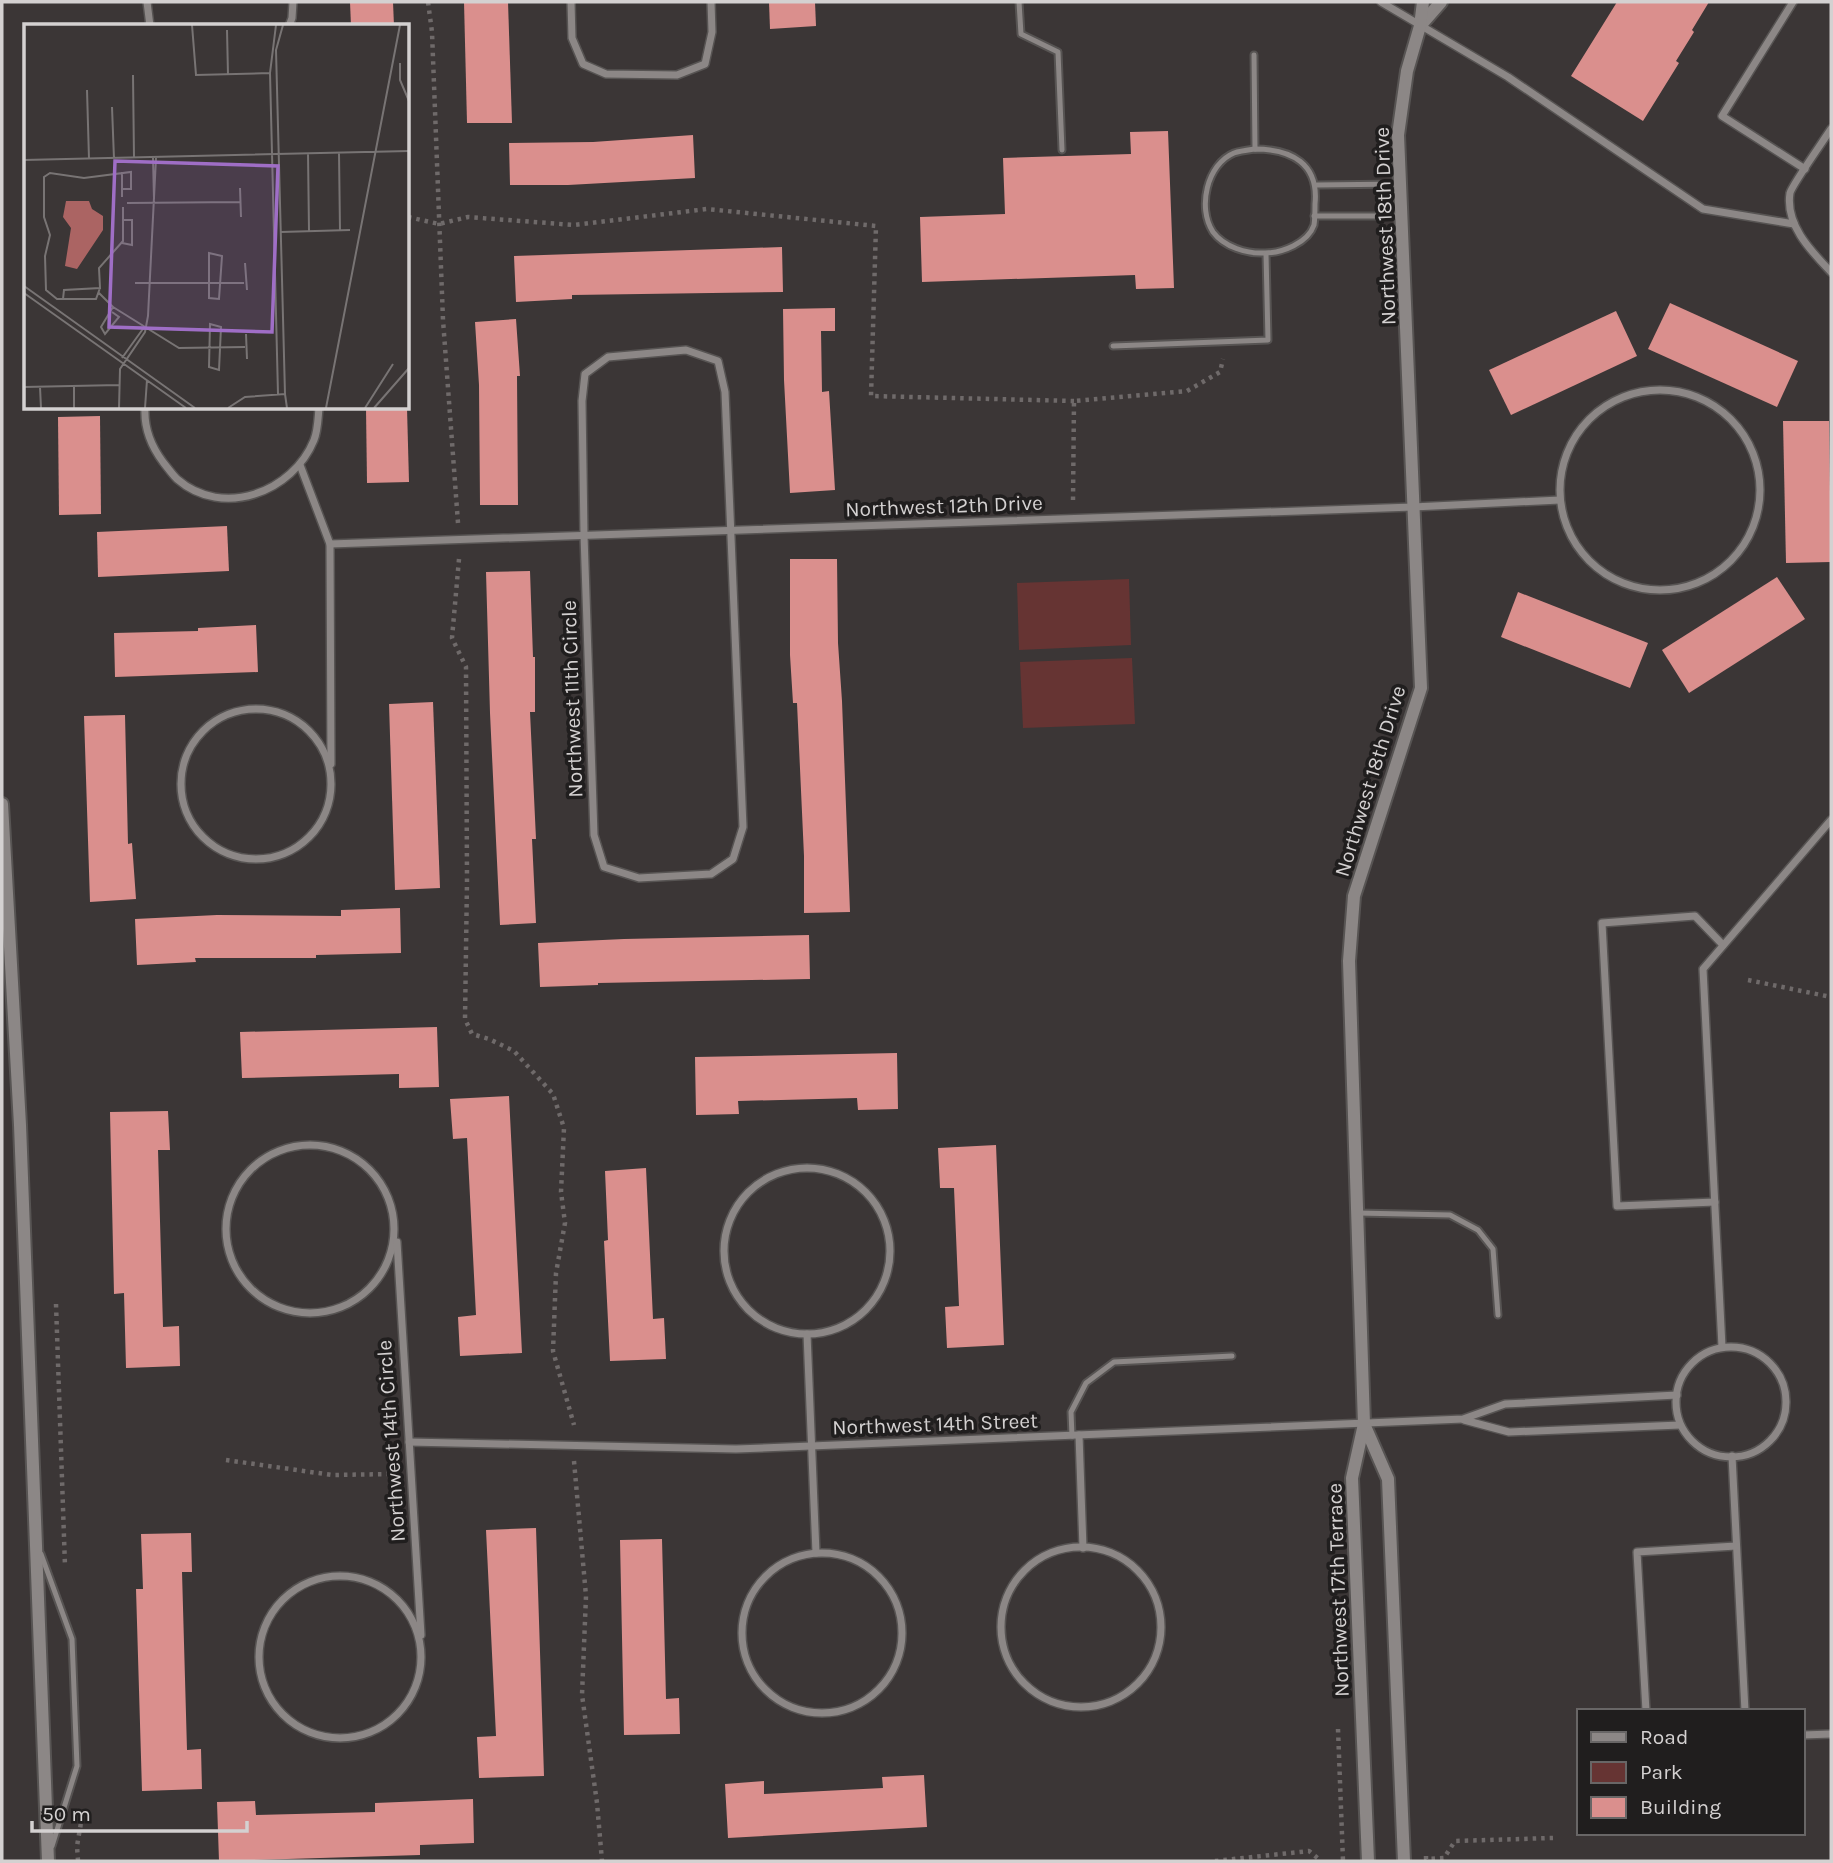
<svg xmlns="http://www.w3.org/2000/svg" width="1833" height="1863" viewBox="0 0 1833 1863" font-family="Karla,sans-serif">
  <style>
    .green { fill: #663433 }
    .building { fill: #da8f8d }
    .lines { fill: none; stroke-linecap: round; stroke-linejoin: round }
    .service-casing { stroke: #575453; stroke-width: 9 }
    .minor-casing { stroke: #575453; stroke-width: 10 }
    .tertiary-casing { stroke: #575453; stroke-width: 16 }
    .path { stroke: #6f6a6a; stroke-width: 4.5; stroke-dasharray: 3.5 5; stroke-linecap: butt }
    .service { stroke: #8c8786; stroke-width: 5 }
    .minor { stroke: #8c8786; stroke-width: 7 }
    .tertiary { stroke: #8c8786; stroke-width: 12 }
    .labels { text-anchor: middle; stroke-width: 7; stroke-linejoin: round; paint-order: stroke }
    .street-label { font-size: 21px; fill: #d4d1d1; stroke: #201e1e }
    .inset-road { fill: none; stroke: #787474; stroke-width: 2 }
    .view { fill: #9f6ec6; fill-opacity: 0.15; stroke: #9f6ec6; stroke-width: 3.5 }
    .inset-edge { fill: none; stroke: #d4d1d1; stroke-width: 3.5 }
  </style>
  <rect width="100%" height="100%" fill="#3b3636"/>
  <g class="green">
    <path d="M1129,579L1131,645L1019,650L1017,583Z"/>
    <path d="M1132,658L1135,724L1023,728L1020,662Z"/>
  </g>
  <g class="building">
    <path d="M350,2H393L394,26H351Z"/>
    <path d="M464,2H508L512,123H467Z"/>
    <path d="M769,2H815L816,26L770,29Z"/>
    <path d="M1617,2H1709L1692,30L1694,32L1676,61L1679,63L1643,121L1571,76Z"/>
    <path d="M1168,131L1174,288L1136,289L1135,275L922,282L920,217L1005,214L1003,158L1131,154L1130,132Z"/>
    <path d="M693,135L695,178L568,185H510L509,143L593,142Z"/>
    <path d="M782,247L783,292L572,295V299L516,302L514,256Z"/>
    <path d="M1670,303L1798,361L1777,407L1648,349Z"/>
    <path d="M835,308V331H821L822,392L829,391L835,490L790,493L784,380L783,309Z"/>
    <path d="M1616,311L1637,356L1511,415L1489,370Z"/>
    <path d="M516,319L520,376H517L518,505H480L479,385L475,322Z"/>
    <path d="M366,408H407L409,482L367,483Z"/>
    <path d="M100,416L101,514L59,515L58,417Z"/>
    <path d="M1783,421H1829L1831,562L1786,563Z"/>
    <path d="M227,526L229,571L98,577L97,532Z"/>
    <path d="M790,559H837L838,643L842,701L850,912L804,913V856L797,703H793L790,655Z"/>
    <path d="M530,571L533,657H535V712H530L536,839H532L536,923L500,925L490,713L486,572Z"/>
    <path d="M1777,577L1805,619L1689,693L1662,650Z"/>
    <path d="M1518,592L1648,643L1630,688L1501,637Z"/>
    <path d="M256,625L258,672L115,677L114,633L198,631V628Z"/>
    <path d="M433,702L440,888L395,890L389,704Z"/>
    <path d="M125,715L128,844L132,843L136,899L90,902L84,716Z"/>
    <path d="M400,908L401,953L316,955V958H195L196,962L137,965L135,919L217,915L341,916V910Z"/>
    <path d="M809,935L810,979L598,983V985L540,987L538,943L624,939Z"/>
    <path d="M437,1027L439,1087L399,1088V1074L242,1078L240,1032Z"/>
    <path d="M897,1053L898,1109L858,1110L857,1098L738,1101L739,1114L696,1115L695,1057Z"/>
    <path d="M509,1096L522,1353L460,1356L458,1317L476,1315L467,1138L453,1139L450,1099Z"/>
    <path d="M168,1111L170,1150H158L163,1327L179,1326L180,1366L126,1368L124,1293L114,1294L110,1112Z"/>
    <path d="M996,1145L1004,1345L947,1348L945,1307L959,1306L954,1188H940L938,1148Z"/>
    <path d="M646,1168L653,1319L664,1318L666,1359L610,1361L604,1241L608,1240L605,1171Z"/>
    <path d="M536,1528L544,1776L479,1778L477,1737L496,1736L486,1530Z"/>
    <path d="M191,1533L192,1572H182L187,1750L201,1749L202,1789L142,1791L136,1589H143L141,1534Z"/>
    <path d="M662,1539L666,1699L679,1698L680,1734L624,1735L620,1540Z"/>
    <path d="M924,1775L927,1827L728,1838L725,1784L764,1781V1794L883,1788L882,1777Z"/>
    <path d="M473,1799L474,1843L420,1845V1855L219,1861L217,1802L255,1801L256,1815L375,1812V1803Z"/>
  </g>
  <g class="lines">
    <defs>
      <g id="service">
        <path d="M1019,2L1021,34L1058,52L1062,150"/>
        <path d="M1254,55L1255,149"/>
        <path d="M1255,149C1292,149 1319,164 1315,204C1315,210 1315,219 1314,225C1308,243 1282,253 1265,253C1247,254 1224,247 1213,232C1197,208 1207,164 1234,153C1240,151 1248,150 1255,149Z"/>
        <path d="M1317,185L1401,184"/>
        <path d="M1314,216H1402"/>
        <path d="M1113,346L1268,340L1266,254"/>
        <path d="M1358,1213L1450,1215L1478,1230L1493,1249L1498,1315"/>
        <path d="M1072,1436L1071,1412L1086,1383L1114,1362L1232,1356"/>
        <path d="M41,1554L72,1639L77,1766L52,1846"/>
      </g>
      <g id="minor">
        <path d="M147,2L150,26"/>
        <path d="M571,2L572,38L583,64L606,74L677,75L705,64L712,32L711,2"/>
        <path d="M1381,2L1508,77L1703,209L1794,224"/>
        <path d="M1793,2L1722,116L1805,169"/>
        <path d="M289,26L292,18L293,2"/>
        <path d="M1831,129C1824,140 1792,185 1790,193C1785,225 1811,251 1831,272"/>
        <path d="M686,350L718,361L725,392L743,827L733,859L711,874L639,878L604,867L594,835L584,535L582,401L585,374L608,357Z"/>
        <circle cx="1660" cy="490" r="100"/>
        <path d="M145,408C144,428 151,446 163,462C167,467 172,474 177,479C223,519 293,492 314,440C318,430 318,418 319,408"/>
        <path d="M300,465L330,544L331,764"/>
        <path d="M330,544L1413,507L1560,500"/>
        <circle cx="256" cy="784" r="75"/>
        <circle cx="310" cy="1229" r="84"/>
        <circle cx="807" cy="1251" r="83"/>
        <path d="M1715,1202L1617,1206L1602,923L1695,916L1723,945"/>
        <path d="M397,1242L421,1635"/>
        <path d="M807,1334L816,1553"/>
        <path d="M1722,1347L1703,969L1831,820"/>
        <circle cx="1731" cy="1402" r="55"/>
        <path d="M1464,1420L1509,1432L1680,1425"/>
        <path d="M1079,1435L1083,1548"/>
        <path d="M409,1442L736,1449L811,1446L1463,1419L1505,1404L1677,1395"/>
        <path d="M1732,1456L1745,1711"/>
        <circle cx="1081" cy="1627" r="80"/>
        <circle cx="822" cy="1633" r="80"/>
        <circle cx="340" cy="1657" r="81"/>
        <path d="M1646,1711L1637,1552L1736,1546"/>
        <path d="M1803,1735L1831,1734"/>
      </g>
      <g id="tertiary">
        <path d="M1420,26L1441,2"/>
        <path d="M2,804L20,1125L48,1861"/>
        <path d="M1364,1424L1388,1479L1404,1861"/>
        <path d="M1368,1861L1352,1478L1364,1424L1349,961L1354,896L1421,688L1398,135L1407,71L1420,26L1423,2"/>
      </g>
    </defs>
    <use href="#service" class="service-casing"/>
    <use href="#minor" class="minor-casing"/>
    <use href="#tertiary" class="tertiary-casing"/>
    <g class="path">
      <path d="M428,2L432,32L443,320L458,523"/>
      <path d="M408,217L439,224L468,217L574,225L707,209L876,226L871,396L1074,401"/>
      <path d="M1073,500L1074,401L1187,391L1220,372L1223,359"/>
      <path d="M459,559L452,638L466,667L467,881L465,1019L472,1034L489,1039L514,1051L553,1094L564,1128L561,1192L565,1223L556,1273L553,1351L574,1425"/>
      <path d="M1748,980L1831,997"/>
      <path d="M56,1304L65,1566"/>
      <path d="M226,1460L332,1475L394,1474"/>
      <path d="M574,1461L586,1596L582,1695L597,1803L602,1861"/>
      <path d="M1338,1729L1343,1861"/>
      <path d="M1426,1856V1859L1444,1858L1455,1841L1553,1838"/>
      <path d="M78,1861L77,1846L83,1811"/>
      <path d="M1215,1861L1309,1851L1321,1861"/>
    </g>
    <use href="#service" class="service"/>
    <use href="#minor" class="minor"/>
    <use href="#tertiary" class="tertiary"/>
  </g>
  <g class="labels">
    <g class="street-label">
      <text transform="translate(1385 226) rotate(-92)" y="7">Northwest 18th Drive</text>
      <text transform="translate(944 506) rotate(-2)" y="7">Northwest 12th Drive</text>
      <text transform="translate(572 699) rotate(-92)" y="7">Northwest 11th Circle</text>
      <text transform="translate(1370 781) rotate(-73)" y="7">Northwest 18th Drive</text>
      <text transform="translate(935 1424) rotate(-2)" y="7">Northwest 14th Street</text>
      <text transform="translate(391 1441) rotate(-94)" y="7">Northwest 14th Circle</text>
      <text transform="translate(1338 1590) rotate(-92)" y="7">Northwest 17th Terrace</text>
    </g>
  </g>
  <g transform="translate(24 24)">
    <rect width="385" height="385" fill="#3b3636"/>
    <path d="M42,177H65L68,185L79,192V206L53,245L41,242L47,204L39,193Z" fill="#ab6463"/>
    <path class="inset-road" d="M168,1L172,51L246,49M252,1L246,49L254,370M259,1L252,26L261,370M203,6L204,51M376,39V56L385,77M109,51L110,134M63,66L65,135M88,83L90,135M284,129L285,207M315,129L316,207M129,134L130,175M0,136L385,127M98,148V173M216,164L217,193M103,179L216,178M257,208L326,206M98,219L108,221V196H99M185,229L198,232L195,275L185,274ZM221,239L223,266M111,259H220M0,262L171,384M76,264L72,275H33L22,266L21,232L26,211L20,193V153L26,149L60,154L107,148V165H98M0,269L162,384M75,269L89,283L77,303L81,310L95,293L88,288M39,275L40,266L76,264L75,244L99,217V183M89,283L155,324L221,323M186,300L197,303L195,346L185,343ZM222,310L223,335M98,334L121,302M50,362V384M0,363L95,361M16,363L17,384M95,384L96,345L121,308L124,292L132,134M121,384L123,356M204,384L221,373L261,370L263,384M302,384L376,1M341,384L369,340M350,384L385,344"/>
    <path class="view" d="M91,137L254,142L248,308L85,303Z"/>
    <rect width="385" height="385" class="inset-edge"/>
  </g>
  <rect width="1833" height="1863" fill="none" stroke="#d4d1d1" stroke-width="7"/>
  <rect x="1577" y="1709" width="228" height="126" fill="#201e1e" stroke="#686666" stroke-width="2"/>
  <rect x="1591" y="1732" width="35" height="10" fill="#8c8786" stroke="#686666" stroke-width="2"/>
  <text x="1640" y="1744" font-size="21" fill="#d4d1d1">Road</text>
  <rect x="1591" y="1762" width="35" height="21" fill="#663433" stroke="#686666" stroke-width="2"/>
  <text x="1640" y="1779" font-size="21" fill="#d4d1d1">Park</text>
  <rect x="1591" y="1797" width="35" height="21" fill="#da8f8d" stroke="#686666" stroke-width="2"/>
  <text x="1640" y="1814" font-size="21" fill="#d4d1d1">Building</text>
  <path d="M32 1821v10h215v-10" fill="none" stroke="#d4d1d1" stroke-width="3.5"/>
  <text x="42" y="1821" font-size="21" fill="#d4d1d1" stroke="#201e1e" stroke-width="5" paint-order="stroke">50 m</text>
</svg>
